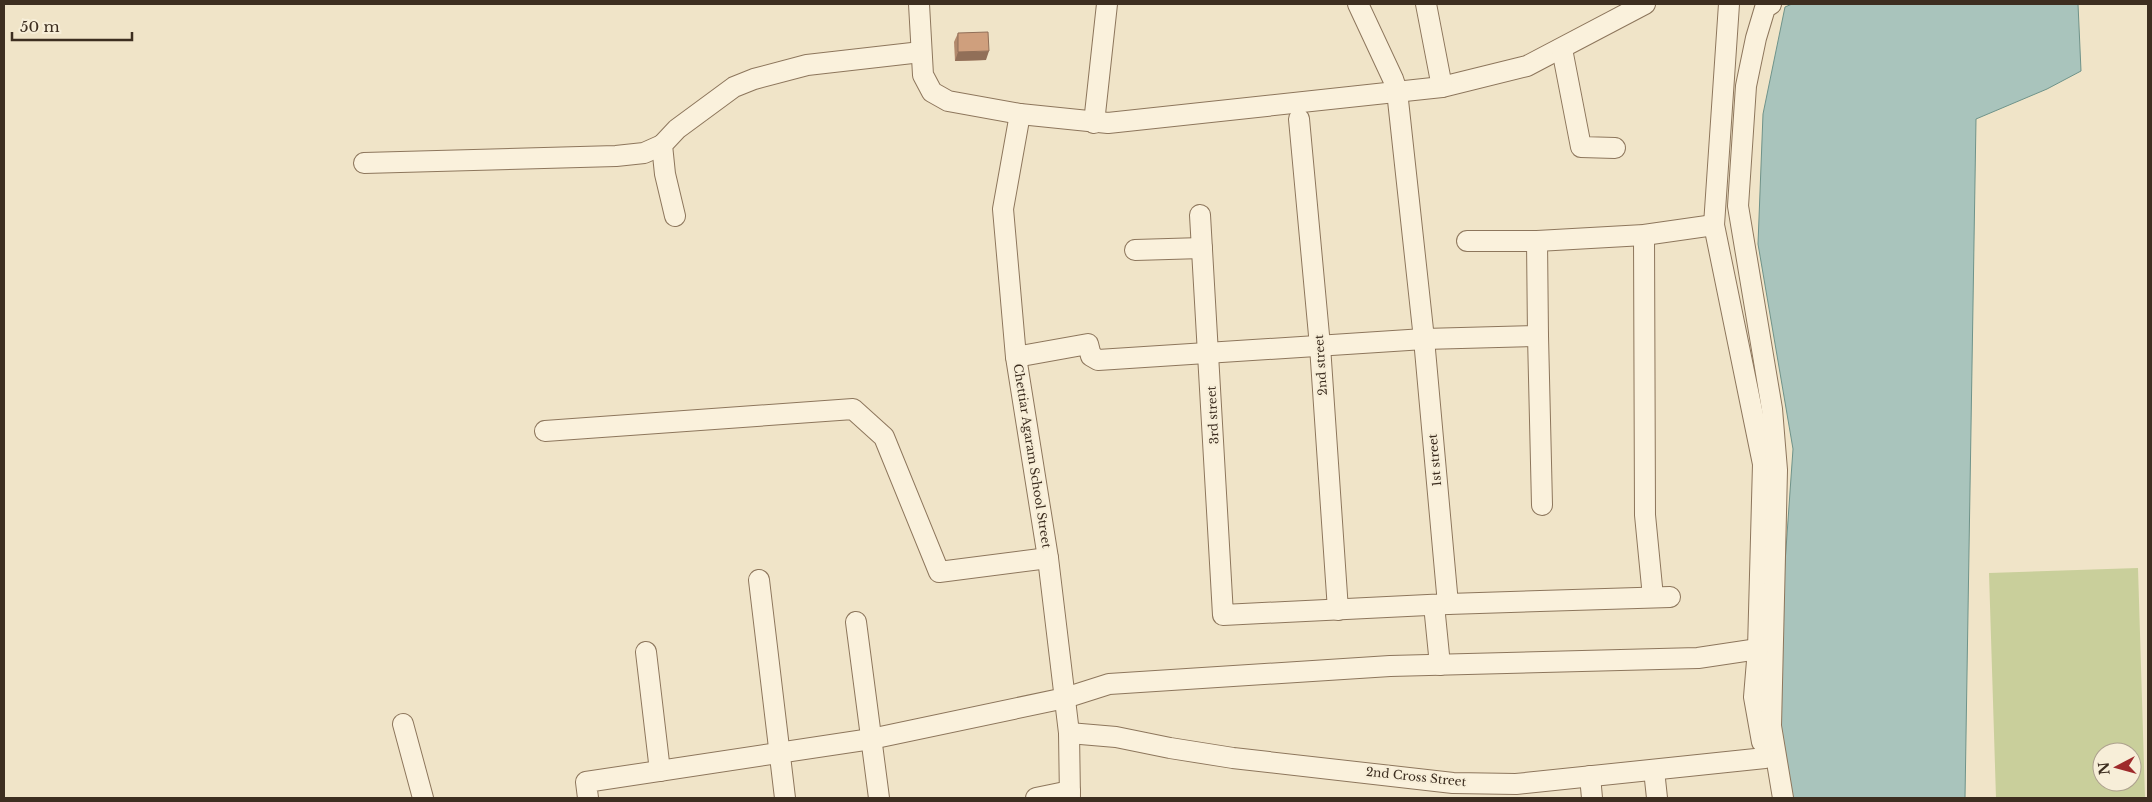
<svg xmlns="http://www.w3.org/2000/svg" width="2152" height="802" viewBox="0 0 2152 802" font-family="'Libre Baskerville',serif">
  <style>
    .park { fill: #c9cf9b; fill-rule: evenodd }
    .water { fill: #a9c4bc; stroke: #6f938a }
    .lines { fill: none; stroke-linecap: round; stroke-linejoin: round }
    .minor-casing { stroke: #8d765c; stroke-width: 22 }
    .minor { stroke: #faf1dc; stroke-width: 20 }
    .wall { fill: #b2896c }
    .shaded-wall { fill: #916f58 }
    .building { fill: #cf9f7d; stroke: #916f58 }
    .labels { text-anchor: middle; stroke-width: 4.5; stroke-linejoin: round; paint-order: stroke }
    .street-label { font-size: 12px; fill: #3d2e20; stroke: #f7eed8 }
  </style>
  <rect width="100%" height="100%" fill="#f0e4c8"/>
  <path class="park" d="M2138,568L2145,798H1996L1989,573ZM2102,752H2132V782H2102Z"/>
  <path class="water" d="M1792,4H2078L2081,71L2047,89L1976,119L1965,798H1790L1776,692L1793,449L1758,244L1763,114L1785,7Z"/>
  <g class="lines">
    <defs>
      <g id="minor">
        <path d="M919,4L923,75L932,92L948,101L1020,114L1108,123L1442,87L1527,66L1645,4"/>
        <path d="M1426,4L1442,87"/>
        <path d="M1729,4L1714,225L1763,464L1758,649L1754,697L1762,742"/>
        <path d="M1771,4L1765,8L1756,38L1746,86L1738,206L1772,409L1777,470L1771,726L1783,798"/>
        <path d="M1562,49L1581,147L1615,148"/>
        <path d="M1020,114L1003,209L1016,357L1048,558L1069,733L1070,798"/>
        <path d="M1299,119L1320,346L1338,610"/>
        <path d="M1094,123L1107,4"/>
        <path d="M364,163L616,156L644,153L662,145"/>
        <path d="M1200,215L1223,615L1448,604L1424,339L1397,91L1393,79L1358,4"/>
        <path d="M675,216L665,174L662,145L677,129L734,87L754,79L807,65L921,52"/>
        <path d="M1644,235L1645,515L1653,597"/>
        <path d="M1467,241H1537"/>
        <path d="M1135,250L1202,248"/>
        <path d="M1538,336L1542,505"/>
        <path d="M1016,357L1088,344L1091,356L1098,360L1424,339L1538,336L1537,241L1644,235L1714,225"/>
        <path d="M545,431L853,409L884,437L939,572L1048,558"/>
        <path d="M759,580L785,798"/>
        <path d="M1448,604L1670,597"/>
        <path d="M1434,605L1440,665"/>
        <path d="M856,622L879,798"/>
        <path d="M646,652L660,771"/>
        <path d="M403,724L423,798"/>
        <path d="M1069,733L1116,737L1170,748L1233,758L1453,783L1516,784L1765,758"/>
        <path d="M1654,770L1657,798"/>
        <path d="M1590,776L1592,798"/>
        <path d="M588,798L586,782L871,739L1065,698L1109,684L1390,666L1698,658L1758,649"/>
        <path d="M1036,798L1070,791"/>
      </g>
    </defs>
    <use href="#minor" class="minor-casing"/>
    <use href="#minor" class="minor"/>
  </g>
  <path class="wall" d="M958,33L986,60L955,61L954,42Z"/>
  <path class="shaded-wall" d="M989,51L986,60L955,61L958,52Z"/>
  <path class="building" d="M988,32L989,51L958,52V33Z"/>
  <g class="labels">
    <g class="street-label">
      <text transform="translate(1321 365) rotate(-94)" y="4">2nd street</text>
      <text transform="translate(1213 415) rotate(-93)" y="4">3rd street</text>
      <text transform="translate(1032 456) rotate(81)" y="4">Chettiar Agaram School Street</text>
      <text transform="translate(1435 460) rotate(-95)" y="4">1st street</text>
      <text transform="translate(1416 777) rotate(6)" y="4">2nd Cross Street</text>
    </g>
  </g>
  <rect width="2152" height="802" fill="none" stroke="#3d2e20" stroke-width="10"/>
  <g transform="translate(2117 767) rotate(264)"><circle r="24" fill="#f7eed8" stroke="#ada18e"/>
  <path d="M0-4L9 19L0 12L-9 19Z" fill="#9e2a2b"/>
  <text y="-8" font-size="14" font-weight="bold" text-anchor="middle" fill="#3d2e20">N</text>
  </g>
  <path d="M12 32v8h120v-8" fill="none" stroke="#3d2e20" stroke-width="2.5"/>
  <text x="20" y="32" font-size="15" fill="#3d2e20" stroke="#f7eed8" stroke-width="4" paint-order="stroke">50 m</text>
</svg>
